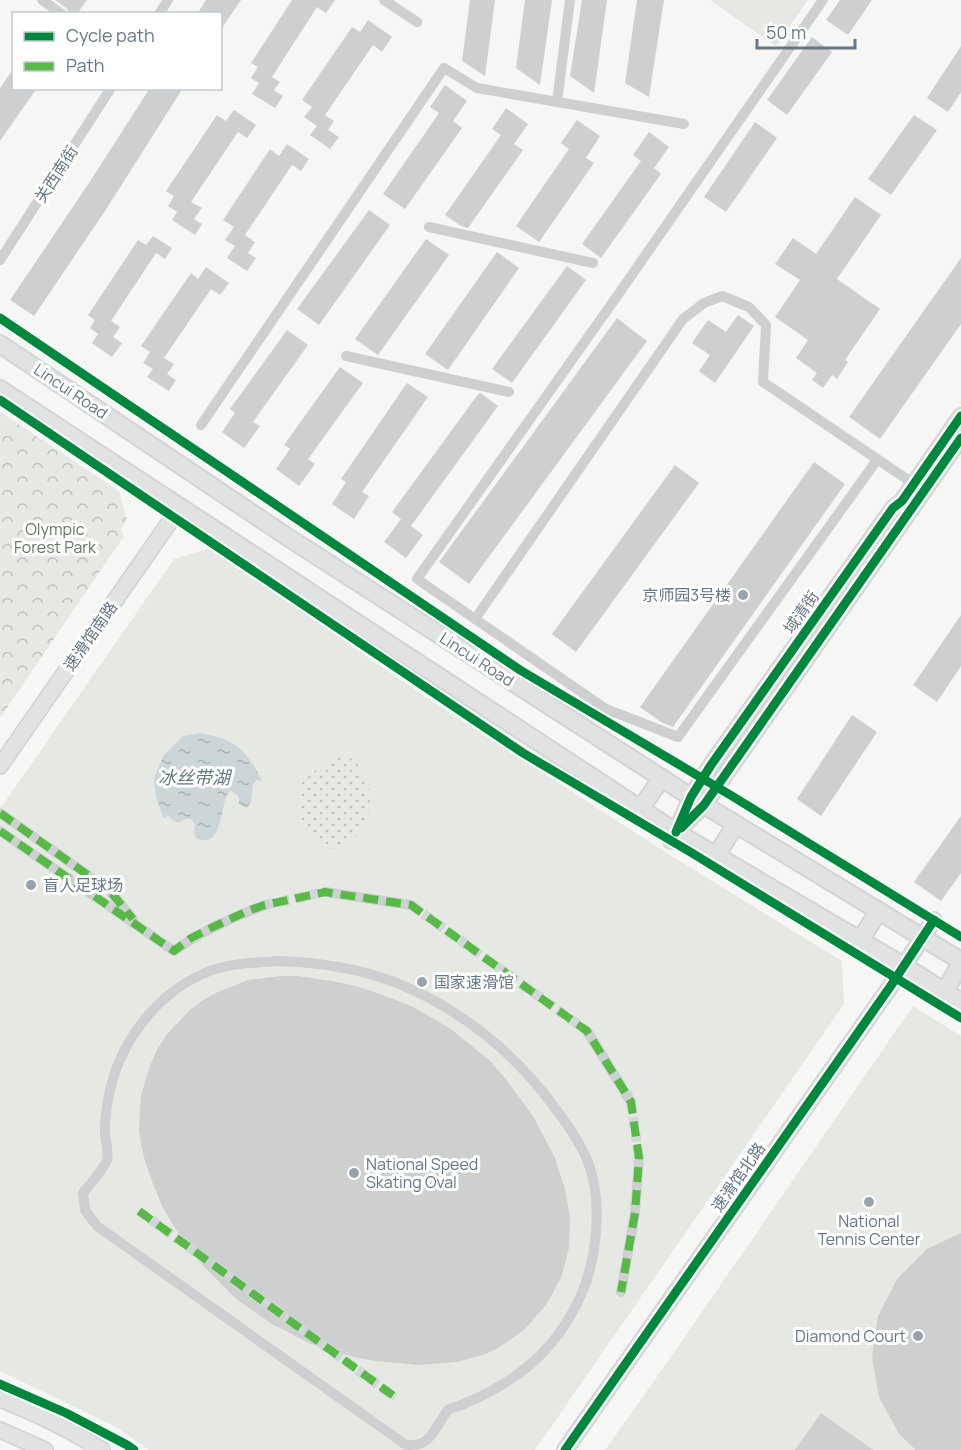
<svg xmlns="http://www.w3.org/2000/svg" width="961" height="1450" viewBox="0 0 961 1450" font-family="Manrope,'Noto Sans SC',sans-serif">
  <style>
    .built { fill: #e5e6e6 }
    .grass { fill: #e6e9e3 }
    .forest { fill: url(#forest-crowns) }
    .garden { fill: url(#garden-dots) }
    .water { fill: url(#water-ripples) }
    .building { fill: #ced0d0 }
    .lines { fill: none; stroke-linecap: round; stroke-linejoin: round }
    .street-tunnel { stroke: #d2d6d9; stroke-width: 10; stroke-dasharray: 10 5; stroke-linecap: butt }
    .secondary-casing { stroke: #d2d4d4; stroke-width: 18 }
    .primary-casing { stroke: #d3d4d4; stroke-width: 20 }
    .street { stroke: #cdcfd0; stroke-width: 10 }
    .secondary { stroke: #e1e2e2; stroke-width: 15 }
    .primary { stroke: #e1e2e2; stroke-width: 16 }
    .quiet { stroke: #58b947; stroke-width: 8; stroke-dasharray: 15 8; stroke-linecap: butt }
    .cycleway-casing { stroke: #fff; stroke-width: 13 }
    .cycleway { stroke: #00873e; stroke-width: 9 }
    .poi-dot { fill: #98a3ad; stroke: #fff; stroke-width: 2 }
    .labels { text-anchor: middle; stroke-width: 6; stroke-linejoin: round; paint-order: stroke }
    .street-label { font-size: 16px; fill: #657786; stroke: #fff }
    .park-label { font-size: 16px; fill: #657860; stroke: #fff }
    .poi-label { font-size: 16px; fill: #657786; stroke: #fff; text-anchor: start }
    .water-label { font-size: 18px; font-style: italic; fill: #617982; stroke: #fff }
  </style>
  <defs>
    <pattern id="forest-crowns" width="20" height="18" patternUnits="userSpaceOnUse" patternTransform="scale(1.5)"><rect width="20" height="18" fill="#e6e9e3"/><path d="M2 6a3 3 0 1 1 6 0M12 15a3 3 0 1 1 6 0" fill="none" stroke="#bec2be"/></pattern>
    <pattern id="garden-dots" width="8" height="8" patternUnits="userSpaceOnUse" patternTransform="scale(1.5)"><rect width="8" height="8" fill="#e6e9e3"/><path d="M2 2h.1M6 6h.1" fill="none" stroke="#bec2be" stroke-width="1.8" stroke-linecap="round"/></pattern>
    <pattern id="water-ripples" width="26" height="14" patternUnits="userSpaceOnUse" patternTransform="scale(1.5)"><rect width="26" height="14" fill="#ccd5d7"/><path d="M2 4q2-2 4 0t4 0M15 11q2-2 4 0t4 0" fill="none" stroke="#a9b2b4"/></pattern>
  </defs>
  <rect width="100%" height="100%" fill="#f6f6f5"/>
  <path class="built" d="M710,0H808L776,46Z"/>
  <g class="grass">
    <path d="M717,0H800L773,40Z"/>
    <path d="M211,548L424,696L670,855L842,961L844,1004L535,1450H149L116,1427L0,1371V809L174,559Z"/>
    <path d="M913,1006L961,1036V1450H605L664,1367Z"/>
  </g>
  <path class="forest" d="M0,412L119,491L127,520L121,529L124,536L0,718Z"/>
  <path class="garden" d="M341,756C344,756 347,756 350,758C353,759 355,762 357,764C376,785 374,829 348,844C343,847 338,850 331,848C320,845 310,832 300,825L301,812L298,787C311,774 323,762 341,756Z"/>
  <path class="water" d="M201,733C235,739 247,750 262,781L256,780L253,784L251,802L248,807H243L239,804V798L236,794L231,791L228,793C220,806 223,850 196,838L194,834L195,824L191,819H186L178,823L172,820L168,815L164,819L156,797L154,779L163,756L183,736Z"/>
  <g class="building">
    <path d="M55,0H87L77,14H71L66,8Z"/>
    <path d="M206,0H241L220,31V14H197Z"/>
    <path d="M292,0H335L326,13L317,7L272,77L280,82L274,90L283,96L275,108L252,94L259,83L251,78L258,67L251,63Z"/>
    <path d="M470,0H495L485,76L462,61Z"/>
    <path d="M525,0H552L540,85L516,68Z"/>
    <path d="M582,0H607L594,93L570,76Z"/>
    <path d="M637,0H664L649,97L625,83Z"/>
    <path d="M840,0H872L848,35L826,20Z"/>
    <path d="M368,20L392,37L382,52L373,45L325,115L334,121L328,130L339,137L330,149L310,135L317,126L304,117L312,107L302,100L352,27L360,32Z"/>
    <path d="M812,37L832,52L787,115L767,100Z"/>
    <path d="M961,46V92L948,112L927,98Z"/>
    <path d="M14,68V88H37L0,141V88Z"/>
    <path d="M445,85L467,101L453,121L462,128L405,209L383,194L439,113L430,107Z"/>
    <path d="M150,88H183L105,211L34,316L10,300L89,183Z"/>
    <path d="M506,108L528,124L514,144L523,150L468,228L461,226L445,215L501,135L492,129Z"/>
    <path d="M234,110L256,125L247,138L238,132L191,202L202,208L194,219L202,224L195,235L172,220L177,212L168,206L174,196L166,191L217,115L226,121Z"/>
    <path d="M914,115L937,130L891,195L868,179Z"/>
    <path d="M577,120L600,136L586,158L594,163L539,242L516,226L569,149L561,143Z"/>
    <path d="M755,122L777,138L726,212L704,197Z"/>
    <path d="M649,132L669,147L654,168L661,174L601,258L582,244L641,161L633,155Z"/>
    <path d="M287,144L309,159L301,171L292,165L245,235L255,242L248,253L256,258L247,271L227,258L235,246L225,240L234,227L223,220L270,149L279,156Z"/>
    <path d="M855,197L881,215L837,279L880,309L845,360L848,362L837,379L832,375L823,388L812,380L817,373L796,358L808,340L775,317L800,280L775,264L793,238L816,254Z"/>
    <path d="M369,210L390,225L319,325L297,309Z"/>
    <path d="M153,236L172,248L165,259L156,253L111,321L120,327L113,337L122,343L112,357L92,343L98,334L90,328L95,320L88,315L138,240L146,245Z"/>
    <path d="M426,239L449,255L378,355L355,339Z"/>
    <path d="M497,252L519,268L448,370L425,354Z"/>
    <path d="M961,258V324L880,439L849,417Z"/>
    <path d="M567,266L586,280L512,383L492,369Z"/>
    <path d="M206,267L229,283L220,295L211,289L164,358L174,364L167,374L176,380L169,391L147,377L153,369L143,363L150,352L141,346L191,273L198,279Z"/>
    <path d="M738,315L754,326L715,383L699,371L710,355L692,343L708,320L726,332Z"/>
    <path d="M617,318L647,341L469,584L439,562Z"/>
    <path d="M287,330L308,345L253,422L260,426L244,448L222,432L235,413L230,409Z"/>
    <path d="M340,367L363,383L308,459L315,464L299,486L276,469L290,449L284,445Z"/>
    <path d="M407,383L428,397L362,492L369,496L354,519L332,504L346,482L341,479Z"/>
    <path d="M479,393L482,394L498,406L411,526L423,535L406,558L384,542L401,519L392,512Z"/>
    <path d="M814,462L845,484L673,727L661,722L640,707Z"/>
    <path d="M675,465L699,483L576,652L552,634Z"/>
    <path d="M961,615V666L937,702L913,685Z"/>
    <path d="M852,715L877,732L821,816L797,799Z"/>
    <path d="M961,816V873L941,901L914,882Z"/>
    <path d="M281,976H298L338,982L363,988L409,1005L431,1017L452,1030L489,1060L505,1078L533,1116L555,1158L565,1189L570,1217L569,1248L561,1278L546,1305L525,1329L500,1347L486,1354L457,1362L419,1365L375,1361L353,1357L311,1344L272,1324L236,1299L202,1265L174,1227L162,1206L153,1184L145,1161L141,1145L139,1128L141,1095L151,1063L158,1048L167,1034L190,1010L203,1000L218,992L248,980Z"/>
    <path d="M961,1233V1450H916L899,1434L879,1397L872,1357L878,1316L897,1279L927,1249Z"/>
    <path d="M821,1413L873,1450H795Z"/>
  </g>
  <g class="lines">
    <g class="street-tunnel">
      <path d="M265,905L325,892"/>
      <path d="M411,905L587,1031"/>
      <path d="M631,1102L639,1158"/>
      <path d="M139,1211L395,1397"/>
    </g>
    <defs>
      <g id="secondary">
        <path d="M0,766L180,507"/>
        <path d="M681,828L704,805L961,438"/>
        <path d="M671,841L676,832L691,797L711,765L893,508L902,501L961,416"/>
        <path d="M0,1399C36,1413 70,1430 102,1450"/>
        <path d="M0,1430L45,1450"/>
        <path d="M565,1450L890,987L934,920"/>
      </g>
      <g id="primary">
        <path d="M0,344L286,536L691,797L961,961"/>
        <path d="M0,389L676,832L904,966L961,1002"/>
        <path d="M640,809L662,778"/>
        <path d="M716,856L736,824"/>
        <path d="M860,940L879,911"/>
        <path d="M945,991L961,963"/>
      </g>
    </defs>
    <use href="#secondary" class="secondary-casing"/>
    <use href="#primary" class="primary-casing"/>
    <g class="street">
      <path d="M42,0L62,14"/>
      <path d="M384,0L417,22"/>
      <path d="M823,0L615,299L417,579L606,709L678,737L877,460"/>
      <path d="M159,14L168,0"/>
      <path d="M557,102L570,0"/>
      <path d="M429,227L593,263"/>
      <path d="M0,260L111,88"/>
      <path d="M346,356L509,392"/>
      <path d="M201,425L444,68L477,88L684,124"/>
      <path d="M475,619L683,319L704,303L722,296L749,307L766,325L763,382L914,484"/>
      <path d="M0,813L109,890L133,919"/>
      <path d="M0,831L174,951C202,931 233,917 265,905"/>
      <path d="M325,892L411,905"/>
      <path d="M277,961C319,962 358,968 397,983C461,1009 515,1053 555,1108C568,1125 580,1142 588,1162C603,1200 597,1259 581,1295C556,1351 516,1383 461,1405C457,1407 451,1408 448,1410C445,1413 443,1418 440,1422C435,1430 429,1441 419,1444C415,1445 410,1445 406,1445L97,1226L85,1210L83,1193C88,1187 105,1166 107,1160C109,1152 105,1140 105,1132C105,1121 106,1110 108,1100C117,1046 154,995 205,973C227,963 254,963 277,961Z"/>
      <path d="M587,1031L631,1102"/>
      <path d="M621,1292L635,1213L639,1158"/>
    </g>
    <use href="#secondary" class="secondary"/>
    <use href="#primary" class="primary"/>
    <g class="quiet">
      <path d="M0,813L109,890L133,919"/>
      <path d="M0,831L174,951L191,938L213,927L250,910L265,905L325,892L411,905L587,1031L631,1102L639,1158L635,1213L621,1292"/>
      <path d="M139,1211L395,1397"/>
    </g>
    <defs>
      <g id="cycleway">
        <path d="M0,318L520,670L732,796L961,937"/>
        <path d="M0,400L523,753L692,853L961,1018"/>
        <path d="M681,828L704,805L961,438"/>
        <path d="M676,832L691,797L711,765L893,508L902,501L961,416"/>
        <path d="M0,1384L66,1413L127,1445L134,1450"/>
        <path d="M565,1450L890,987L934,920"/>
      </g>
    </defs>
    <use href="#cycleway" class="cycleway-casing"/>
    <use href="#cycleway" class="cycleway"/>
  </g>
  <g class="poi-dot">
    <circle cx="743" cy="595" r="6"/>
    <circle cx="31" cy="885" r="6"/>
    <circle cx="422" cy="982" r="6"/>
    <circle cx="354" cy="1173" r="6"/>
    <circle cx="869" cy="1202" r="6"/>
    <circle cx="918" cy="1336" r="6"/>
  </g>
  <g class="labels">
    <g class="street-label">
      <text transform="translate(56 174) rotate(-57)" y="6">关西南街</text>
      <text transform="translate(71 391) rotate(34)" y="6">Lincui Road</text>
      <text transform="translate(801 612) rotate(-55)" y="6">域清街</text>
      <text transform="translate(90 636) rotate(-55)" y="6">速滑馆南路</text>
      <text transform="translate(477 659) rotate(33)" y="6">Lincui Road</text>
      <text transform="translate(738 1177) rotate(-55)" y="6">速滑馆北路</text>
    </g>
    <g class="park-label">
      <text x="55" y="535">Olympic<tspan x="55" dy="18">Forest Park</tspan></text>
    </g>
    <g class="poi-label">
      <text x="731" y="601" text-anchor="end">京师园3号楼</text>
      <text x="43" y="891">盲人足球场</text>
      <text x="434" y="988">国家速滑馆</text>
      <text x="366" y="1170">National Speed<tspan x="366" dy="18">Skating Oval</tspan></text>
      <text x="869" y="1227" text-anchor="middle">National<tspan x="869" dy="18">Tennis Center</tspan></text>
      <text x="906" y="1342" text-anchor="end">Diamond Court</text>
    </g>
    <g class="water-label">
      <text x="194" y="784">冰丝带湖</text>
    </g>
  </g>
  <rect x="12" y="12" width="210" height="78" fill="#ffffff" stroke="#c1c9cf" stroke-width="1.5"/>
  <rect x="24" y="32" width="30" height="9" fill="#00873e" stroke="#c1c9cf" stroke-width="1.5"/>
  <text x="66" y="42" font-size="18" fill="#657786">Cycle path</text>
  <rect x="24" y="62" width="30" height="9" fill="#58b947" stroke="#c1c9cf" stroke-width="1.5"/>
  <text x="66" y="72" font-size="18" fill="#657786">Path</text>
  <path d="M757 39v9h98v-9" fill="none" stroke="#657786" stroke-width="3"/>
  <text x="766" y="39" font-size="18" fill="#657786" stroke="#ffffff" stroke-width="4.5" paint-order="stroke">50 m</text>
</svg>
